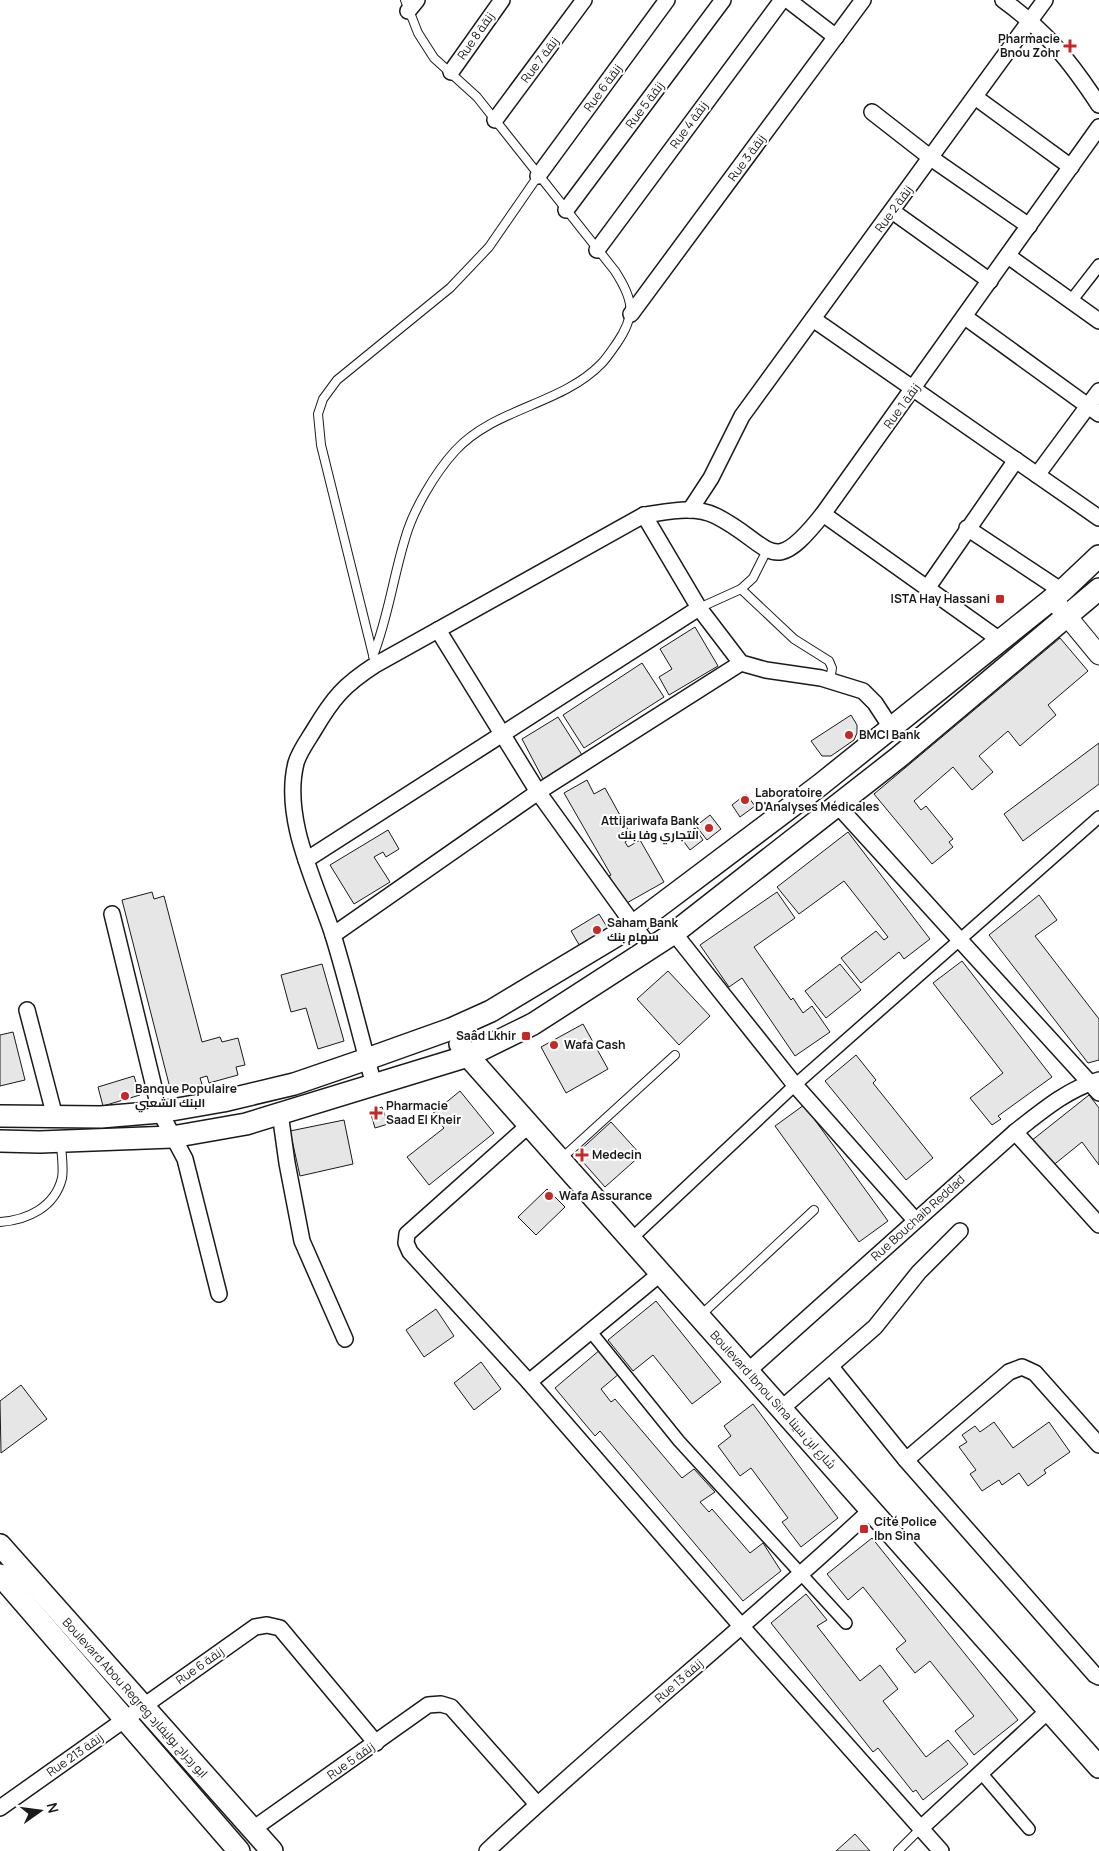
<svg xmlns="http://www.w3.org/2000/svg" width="1099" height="1851" viewBox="0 0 1099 1851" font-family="Manrope,Cairo,sans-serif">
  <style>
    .building { fill: #e6e6e6; stroke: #1a1a1a }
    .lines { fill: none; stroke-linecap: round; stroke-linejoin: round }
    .service-casing { stroke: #1a1a1a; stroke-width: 10 }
    .pedestrian-casing { stroke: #1a1a1a; stroke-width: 14 }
    .minor-casing { stroke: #1a1a1a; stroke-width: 18 }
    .tertiary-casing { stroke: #1a1a1a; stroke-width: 21 }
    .secondary-casing { stroke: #1a1a1a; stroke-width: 24 }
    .service { stroke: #fff; stroke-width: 8 }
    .pedestrian { stroke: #fff; stroke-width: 11 }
    .minor { stroke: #fff; stroke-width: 15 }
    .tertiary { stroke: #fff; stroke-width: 19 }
    .secondary { stroke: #fff; stroke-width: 21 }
    .poi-dot { fill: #c62828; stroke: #fff; stroke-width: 2 }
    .labels { text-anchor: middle; stroke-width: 4; stroke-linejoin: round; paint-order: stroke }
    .street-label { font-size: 12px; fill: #1a1a1a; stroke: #fff }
    .poi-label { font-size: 12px; font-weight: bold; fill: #1a1a1a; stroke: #fff; text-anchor: start }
  </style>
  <rect width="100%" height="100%" fill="#fff"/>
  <g class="building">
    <path d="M695,627L718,666L669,695L659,677L672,669L660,649Z"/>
    <path d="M1060,638L1088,671L1048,705L1056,715L1020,746L1008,731L979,756L993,772L972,790L953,767L914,801L921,810L926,806L953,839L949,842L953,847L932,864L874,794Z"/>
    <path d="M642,663L664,697L584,748L563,715Z"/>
    <path d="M851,715L857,725V733L854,740L831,756H822L811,741Z"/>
    <path d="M558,717L582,755L543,779L522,739Z"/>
    <path d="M1099,743V784L1023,841L1004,814Z"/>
    <path d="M587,780L594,794L605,788L632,837L625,842L628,847L640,840L664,882L625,904L609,876L611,875L564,793Z"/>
    <path d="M746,794L755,806L740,817L732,805Z"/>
    <path d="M710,815L721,829L707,840L696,826Z"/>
    <path d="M695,828L703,840L690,850L681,838Z"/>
    <path d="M388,830L399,849L386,857L383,852L374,857L390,882L354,904L330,865Z"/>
    <path d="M848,832L930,939L904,959L899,952L861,983L841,958L876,931L884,940L888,937L844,881L799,914L777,887Z"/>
    <path d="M152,892L154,899L164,896L202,1042L220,1037L222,1042L238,1038L245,1065L236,1067L238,1075L209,1083L207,1076L200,1078L202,1084L171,1092L122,900Z"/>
    <path d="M777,892L795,918L754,947L791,1000L793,998L803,1013L812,1006L830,1032L795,1056L742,978L729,987L700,945Z"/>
    <path d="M1039,895L1057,920L1035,936L1099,1019V1060L1088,1063L989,935Z"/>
    <path d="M599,914L609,930L581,948L571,931Z"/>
    <path d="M962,961L1052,1077L998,1116L1001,1119L992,1125L970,1098L1003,1073L933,983Z"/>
    <path d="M322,964L344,1041L318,1049L306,1008L291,1012L281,975Z"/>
    <path d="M840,964L861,990L826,1018L805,991Z"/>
    <path d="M668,971L710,1016L679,1045L637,999Z"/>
    <path d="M583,1024L608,1069L566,1093L541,1047Z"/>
    <path d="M13,1032L25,1080L0,1086V1035Z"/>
    <path d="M856,1055L876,1080L873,1083L933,1158L906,1180L825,1081Z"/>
    <path d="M134,1076L140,1095L103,1106L98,1087Z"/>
    <path d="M460,1091L494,1133L429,1185L407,1157L444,1128L432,1114Z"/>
    <path d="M1089,1095L1099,1108V1165L1082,1142L1051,1167L1031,1141Z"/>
    <path d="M804,1105L888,1221L859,1242L775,1126Z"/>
    <path d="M382,1107L388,1124L375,1128L370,1111Z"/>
    <path d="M344,1120L353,1164L300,1176L290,1131Z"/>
    <path d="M611,1122L641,1155L605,1187L576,1154Z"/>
    <path d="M547,1189L565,1207L536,1235L518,1217Z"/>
    <path d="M656,1301L721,1382L692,1404L653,1355L633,1371L608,1340Z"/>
    <path d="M436,1309L454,1336L424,1357L406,1330Z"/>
    <path d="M601,1349L620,1373L601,1389L611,1402L615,1399L682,1478L694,1469L715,1492L700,1502L709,1512L712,1509L750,1553L763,1543L781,1571L743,1601L600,1431L595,1436L555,1388Z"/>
    <path d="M481,1362L501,1389L474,1410L454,1383Z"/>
    <path d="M21,1385L47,1419L1,1453L0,1401Z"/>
    <path d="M753,1404L838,1518L801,1547L782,1522L788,1518L751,1468L740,1476L718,1446L731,1436L724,1426Z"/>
    <path d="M994,1422L1013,1448L1049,1422L1070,1452L1044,1470L1046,1473L1028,1486L1019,1473L1002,1485L999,1480L982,1491L970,1474L976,1470L959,1447L967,1442L962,1435L975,1426L980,1432Z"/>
    <path d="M872,1538L1018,1720L974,1755L955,1731L974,1716L930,1661L915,1673L896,1649L906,1641L863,1587L848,1600L827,1574Z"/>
    <path d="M806,1594L827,1620L817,1626L860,1681L880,1665L898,1689L883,1701L926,1757L948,1740L968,1764L923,1800L916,1790L913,1792L878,1748L873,1752L771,1623Z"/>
    <path d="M855,1834L870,1851H836Z"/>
  </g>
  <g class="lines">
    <defs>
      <g id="service">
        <path d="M741,589L794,639L829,661L832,668L830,681"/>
        <path d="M699,608L741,589L753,578L767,550"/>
        <path d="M373,655L321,445L318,414L323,399L337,380L450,288L489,247L538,176"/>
        <path d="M373,656C388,618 393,578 405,539C413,510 435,473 455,451C494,408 561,405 601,364C607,358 612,350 617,343C637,314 633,299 615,271L477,97L434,58L418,33L405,0"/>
        <path d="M562,1158L675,1055"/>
        <path d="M0,1222C28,1220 55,1207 62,1178C64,1167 61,1153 61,1142"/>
        <path d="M701,1315L814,1210"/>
        <path d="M898,1851L921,1828"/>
      </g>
      <g id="pedestrian">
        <path d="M1071,301L1099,265"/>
        <path d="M631,1239L795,1085L1099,817"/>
        <path d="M591,1332L679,1441L846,1623"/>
        <path d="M982,1774L1029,1829"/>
      </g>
      <g id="minor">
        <path d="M788,0L836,37"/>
        <path d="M1003,0C1047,32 1070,61 1099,105"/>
        <path d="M408,11L417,0"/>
        <path d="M451,72L502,0"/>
        <path d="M975,97L1071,167"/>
        <path d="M872,112L931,158L1029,226"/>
        <path d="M495,120L584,0"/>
        <path d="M538,176L667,0"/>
        <path d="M566,210L723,0"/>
        <path d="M892,211L990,281"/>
        <path d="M597,250L782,0"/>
        <path d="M1008,256L1099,321"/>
        <path d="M631,314L863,0"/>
        <path d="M965,317L1099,414"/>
        <path d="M813,319L1099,518"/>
        <path d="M1037,475L1099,391"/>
        <path d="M690,510L711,478L742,416L1045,0"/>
        <path d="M823,514L1000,640"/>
        <path d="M644,515C667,512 694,505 716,516C773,545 770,581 823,514L1099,127"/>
        <path d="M967,528L1062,591"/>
        <path d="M928,587L1016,460"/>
        <path d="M438,630L538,792L651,949"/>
        <path d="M838,806L1099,1093"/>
        <path d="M306,860L699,608"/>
        <path d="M112,914L160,1112L185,1159L219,1294"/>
        <path d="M674,933L795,1085L915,1220"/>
        <path d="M333,935L538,792L741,663"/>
        <path d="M27,1010L55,1117"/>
        <path d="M374,1085C360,1035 348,984 333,935C316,883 282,819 296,763C299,752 308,740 314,730C333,698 344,685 375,665L644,515L699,608L741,663L766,670L821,678L863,691L875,703L892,729"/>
        <path d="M280,1113L287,1163L302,1241L345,1339"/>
        <path d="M529,1125L407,1234L406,1243L410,1252L529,1382L742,1627L941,1851"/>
        <path d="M1015,1132L1099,1225"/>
        <path d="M831,1367L906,1460L1095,1675L1099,1677"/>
        <path d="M748,1371L1015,1132C1042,1111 1066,1090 1099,1080"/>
        <path d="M529,1382L661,1273"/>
        <path d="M781,1409L875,1327L919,1272L960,1231"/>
        <path d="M906,1460L1009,1372L1022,1367L1035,1373L1099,1445"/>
        <path d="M0,1808L255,1627L267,1625L280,1628L376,1743"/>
        <path d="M921,1828L1049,1710"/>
        <path d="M253,1829L428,1705L441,1704L451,1707L537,1804"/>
        <path d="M487,1851C612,1734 746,1627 871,1510"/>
      </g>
      <path id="tertiary" d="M1052,598L1099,655"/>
      <g id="secondary">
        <path d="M460,1044L468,1056L1099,1767"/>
        <path d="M0,1116L101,1117L160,1112L223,1101L294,1084L367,1059L451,1029L491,1011L634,925L820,785L1062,591L1099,556"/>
        <path d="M0,1141L40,1142L172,1137L246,1124L468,1056L533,1024L674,933L899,757L1099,589"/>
        <path d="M0,1545L272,1851"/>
        <path d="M0,1575L239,1851"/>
      </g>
    </defs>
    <use href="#service" class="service-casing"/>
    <use href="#pedestrian" class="pedestrian-casing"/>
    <use href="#minor" class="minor-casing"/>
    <use href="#tertiary" class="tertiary-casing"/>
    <use href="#secondary" class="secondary-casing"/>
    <use href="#service" class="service"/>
    <use href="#pedestrian" class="pedestrian"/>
    <use href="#minor" class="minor"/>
    <use href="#tertiary" class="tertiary"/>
    <use href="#secondary" class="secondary"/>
  </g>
  <g class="poi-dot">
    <path d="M1067.5 38.5h5v5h5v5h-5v5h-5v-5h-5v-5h5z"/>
    <rect x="995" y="594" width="10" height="10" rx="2.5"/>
    <circle cx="849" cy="735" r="5"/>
    <circle cx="745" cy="800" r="5"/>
    <circle cx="709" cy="828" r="5"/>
    <circle cx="597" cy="930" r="5"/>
    <rect x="521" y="1031" width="10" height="10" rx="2.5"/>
    <circle cx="554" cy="1045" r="5"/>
    <circle cx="125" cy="1096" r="5"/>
    <path d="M373.5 1105.5h5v5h5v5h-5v5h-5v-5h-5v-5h5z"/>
    <path d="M579.5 1147.5h5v5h5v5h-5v5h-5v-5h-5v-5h5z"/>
    <circle cx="549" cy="1196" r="5"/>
    <rect x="859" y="1524" width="10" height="10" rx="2.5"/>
  </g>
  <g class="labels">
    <g class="street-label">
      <text transform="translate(476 36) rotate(-55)" y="4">Rue 8 زنقة</text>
      <text transform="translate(540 60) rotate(-53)" y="4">Rue 7 زنقة</text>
      <text transform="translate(603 88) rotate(-54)" y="4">Rue 6 زنقة</text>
      <text transform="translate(645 105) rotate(-53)" y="4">Rue 5 زنقة</text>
      <text transform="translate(689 125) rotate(-54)" y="4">Rue 4 زنقة</text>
      <text transform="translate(747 158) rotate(-54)" y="4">Rue 3 زنقة</text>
      <text transform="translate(894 209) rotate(-54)" y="4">Rue 2 زنقة</text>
      <text transform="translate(902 406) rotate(-54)" y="4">Rue 1 زنقة</text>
      <text transform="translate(918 1218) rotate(-42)" y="4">Rue Bouchaib Reddad</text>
      <text transform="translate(773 1400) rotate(48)" y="4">Boulevard Ibnou Sina شارع ابن سينا</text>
      <text transform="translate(200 1666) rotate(-35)" y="4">Rue 6 زنقة</text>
      <text transform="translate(679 1681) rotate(-41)" y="4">Rue 13 زنقة</text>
      <text transform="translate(135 1698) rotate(48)" y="4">Boulevard Abou Regreg ابو رجراج بوليفارد</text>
      <text transform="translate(75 1755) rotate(-35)" y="4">Rue 213 زنقة</text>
      <text transform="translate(351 1761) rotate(-35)" y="4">Rue 5 زنقة</text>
    </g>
    <g class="poi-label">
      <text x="1060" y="43" text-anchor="end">Pharmacie<tspan x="1060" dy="14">Bnou Zohr</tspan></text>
      <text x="990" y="603" text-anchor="end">ISTA Hay Hassani</text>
      <text x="859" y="739">BMCI Bank</text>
      <text x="755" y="797">Laboratoire<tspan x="755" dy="14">D'Analyses Médicales</tspan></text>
      <text x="699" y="825" text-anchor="end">Attijariwafa Bank<tspan x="699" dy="14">التجاري وفا بنك</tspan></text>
      <text x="607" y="927">Saham Bank<tspan x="607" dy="14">سهام بنك</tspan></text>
      <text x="516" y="1040" text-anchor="end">Saâd Lkhir</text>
      <text x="564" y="1049">Wafa Cash</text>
      <text x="135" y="1093">Banque Populaire<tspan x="135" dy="14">البنك الشعبي</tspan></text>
      <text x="386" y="1110">Pharmacie<tspan x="386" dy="14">Saad El Kheir</tspan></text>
      <text x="592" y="1159">Medecin</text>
      <text x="559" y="1200">Wafa Assurance</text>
      <text x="874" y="1526">Cité Police<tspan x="874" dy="14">Ibn Sina</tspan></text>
    </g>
  </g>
  <g transform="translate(40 1811) rotate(76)" stroke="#ffffff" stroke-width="4" paint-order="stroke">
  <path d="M0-4L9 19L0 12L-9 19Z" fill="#1a1a1a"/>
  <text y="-8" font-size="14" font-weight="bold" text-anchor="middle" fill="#1a1a1a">N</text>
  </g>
</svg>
